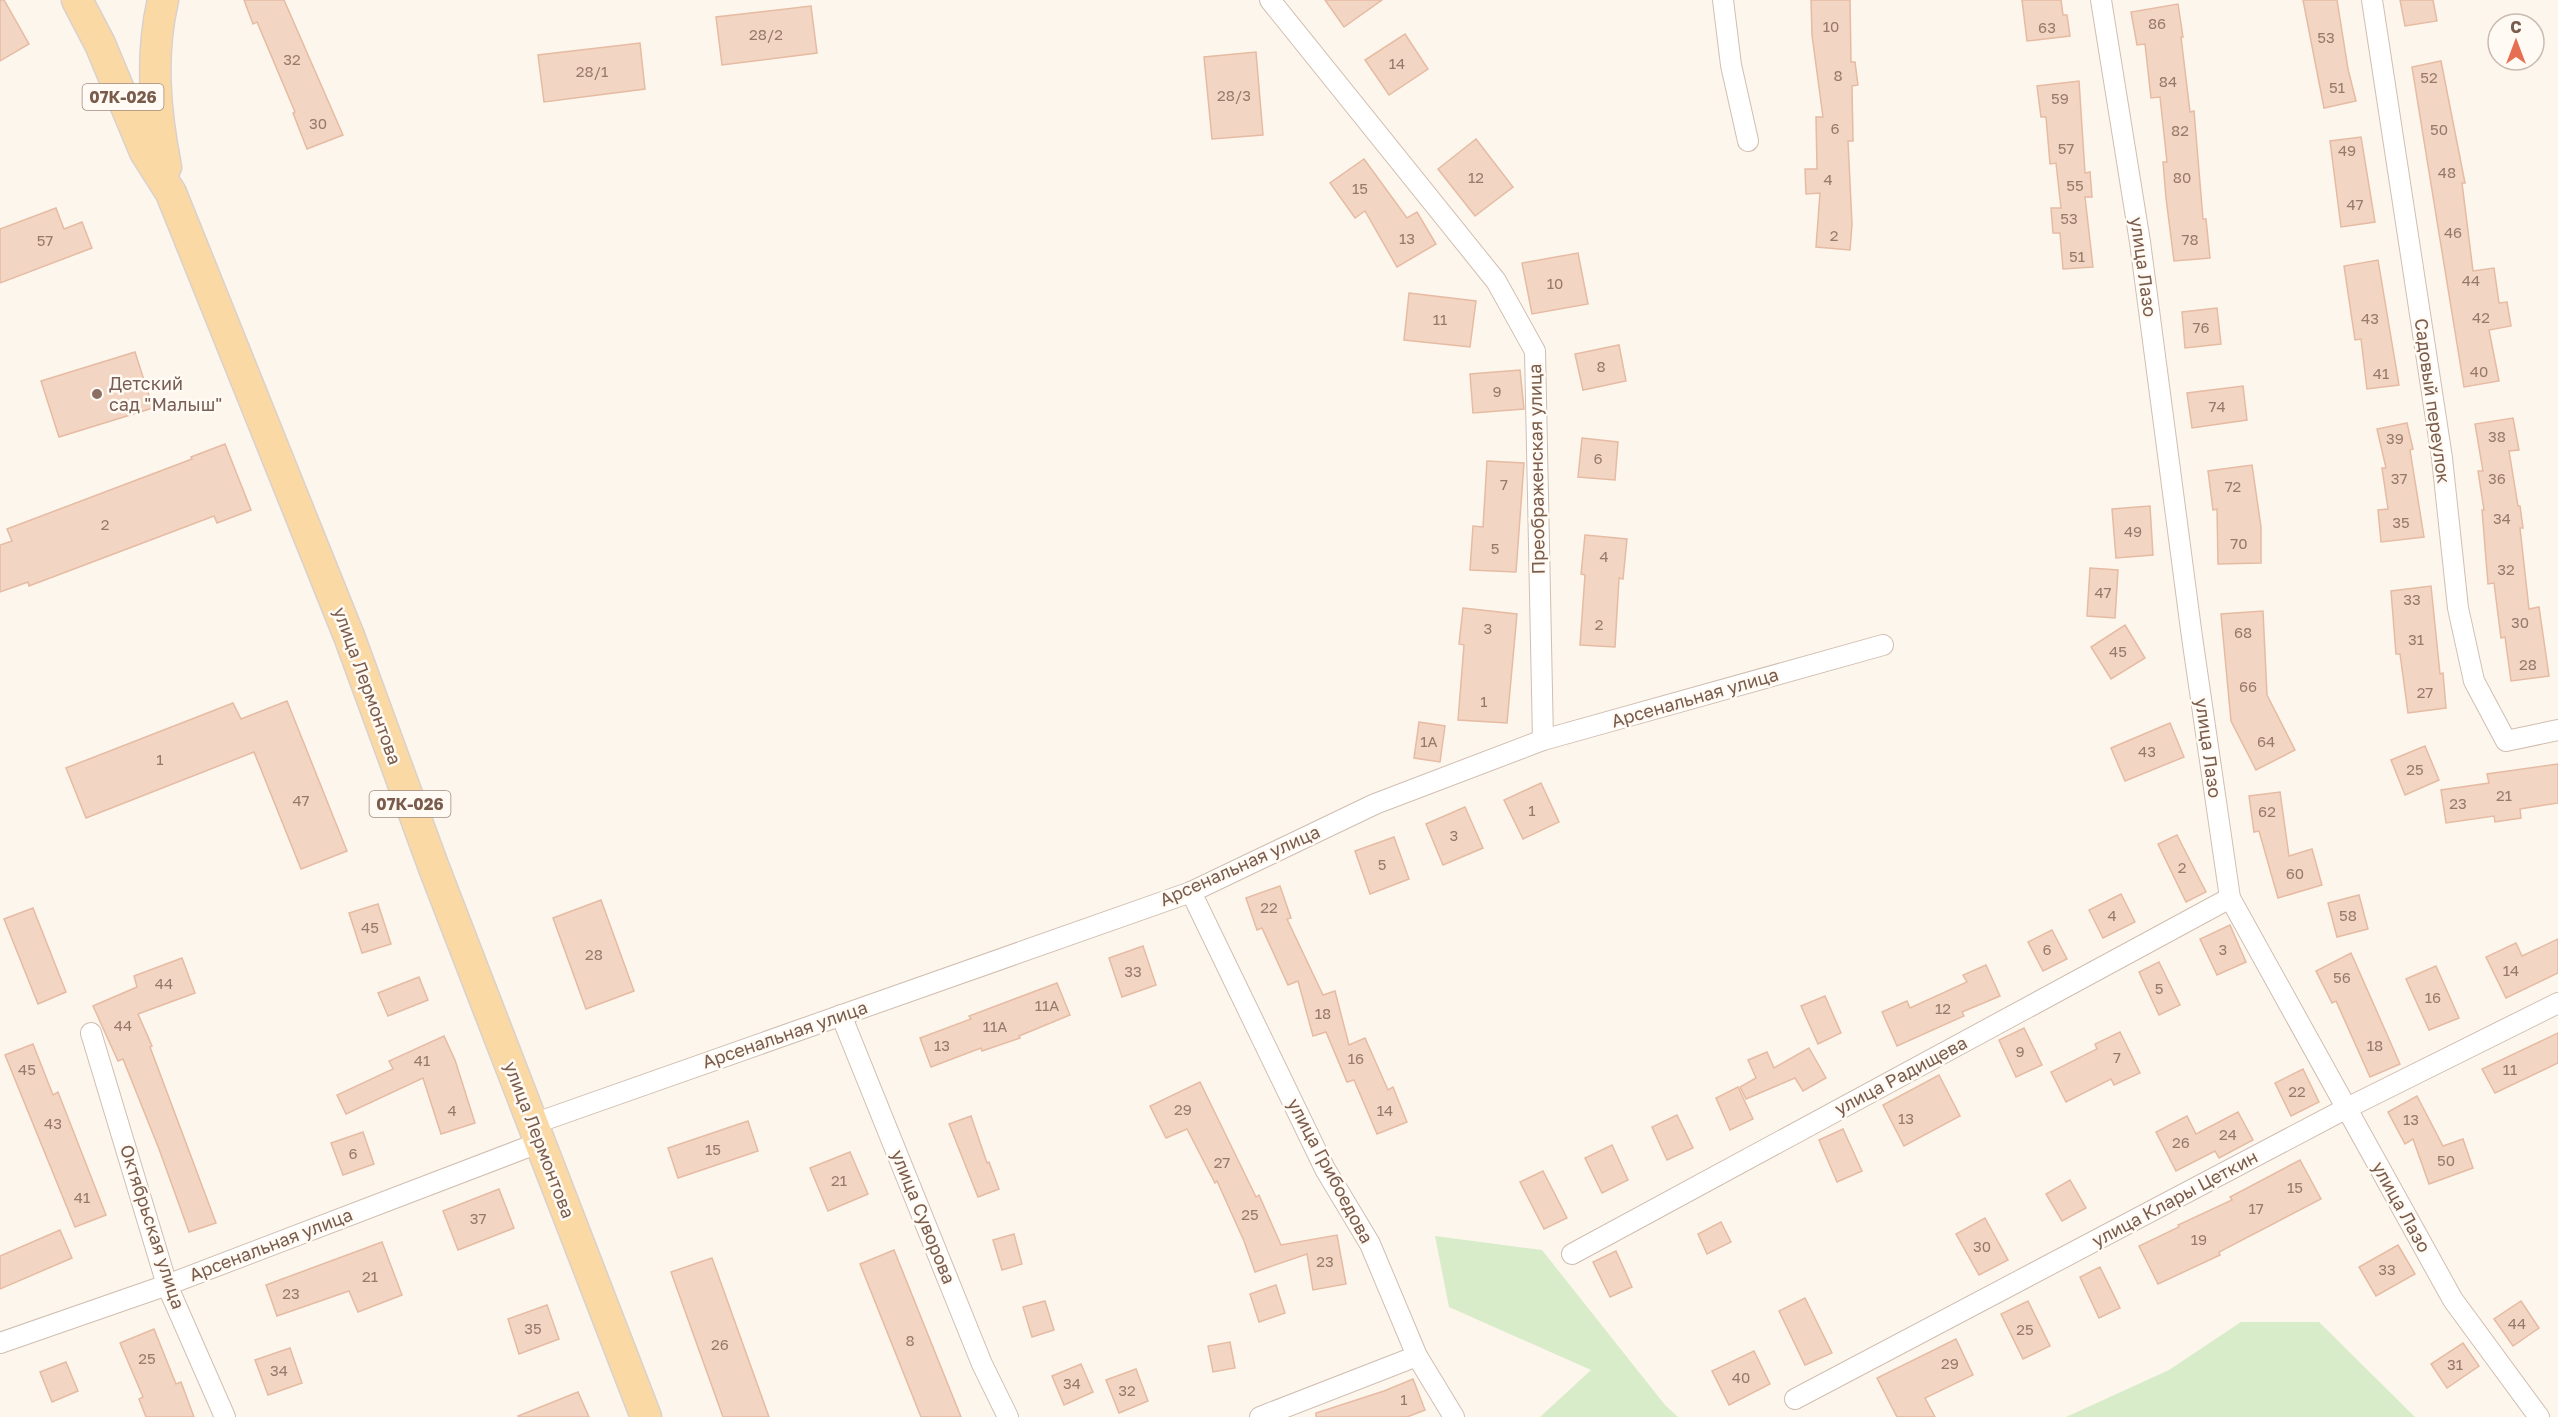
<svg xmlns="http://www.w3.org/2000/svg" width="2558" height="1417" viewBox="0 0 2558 1417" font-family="'Golos Text',sans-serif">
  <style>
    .green { fill: #d8ecc9 }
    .building { fill: #f3d5c3; stroke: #e6bba3; stroke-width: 1.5 }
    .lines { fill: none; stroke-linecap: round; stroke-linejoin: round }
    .street-casing { stroke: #d1beb0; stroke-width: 22 }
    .primary-casing { stroke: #dad1cd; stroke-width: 33 }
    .street { stroke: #fff; stroke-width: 20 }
    .primary { stroke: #fbd9a5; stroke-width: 30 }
    .education-dot { fill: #8d6e63; stroke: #fffaf3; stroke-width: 2 }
    .labels { text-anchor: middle; stroke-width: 5; stroke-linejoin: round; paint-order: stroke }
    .number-label { font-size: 15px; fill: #987a6a }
    .shield { fill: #fffaf3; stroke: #a28b7f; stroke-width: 1.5 }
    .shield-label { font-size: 16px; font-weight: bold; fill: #7a5c4d }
    .street-label { font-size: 18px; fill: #7a5c4d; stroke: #fffaf3 }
    .education-label { font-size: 18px; fill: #785e54; stroke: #fffaf3; text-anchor: start }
  </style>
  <rect width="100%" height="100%" fill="#fdf6ec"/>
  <g class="green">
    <path d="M1435,1236L1542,1250L1665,1405L1678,1417H1540L1591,1370L1449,1307Z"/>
    <path d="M2241,1322H2319L2415,1417H2066L2169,1370Z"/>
  </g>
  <g class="building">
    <path d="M0,0H4L29,44L0,61Z"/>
    <path d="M244,0H284L343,135L307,149L293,113L295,112L257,22L253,24Z"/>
    <path d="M1325,0H1382L1344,27Z"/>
    <path d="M1811,0H1850L1851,62H1855L1858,85L1852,86L1853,141H1848L1852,224L1850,250L1816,247L1820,193L1806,194L1805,169H1817L1816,117H1823L1812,35Z"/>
    <path d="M2022,0H2061L2063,15H2067L2070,36L2027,41Z"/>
    <path d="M2303,0H2337L2348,69L2356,101L2324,108Z"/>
    <path d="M2400,0H2433L2437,21L2405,26Z"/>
    <path d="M2178,4L2183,37H2181L2190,112L2194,111L2203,219H2206L2210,258L2174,261L2166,198L2163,162H2167L2160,97L2151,98L2145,44L2137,45L2131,12Z"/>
    <path d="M811,6L817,53L722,65L716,17Z"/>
    <path d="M1405,34L1428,69L1389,95L1365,60Z"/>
    <path d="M640,43L645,89L544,102L538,55Z"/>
    <path d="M1256,52L1263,135L1212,139L1204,57Z"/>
    <path d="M2441,61L2465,183H2462L2473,271L2494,268L2499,303L2507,302L2511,326L2489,330L2499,381L2464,387L2412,67Z"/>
    <path d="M2079,81L2085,173L2090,172L2092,197H2085L2093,267L2063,269L2060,233H2053L2051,208H2061L2056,163L2050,164L2046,117H2041L2037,86Z"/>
    <path d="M2361,137L2375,222L2341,227L2330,141Z"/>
    <path d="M1476,139L1513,187L1475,216L1438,169Z"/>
    <path d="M1364,159L1407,218L1417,212L1436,244L1397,267L1365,211L1355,218L1330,183Z"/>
    <path d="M56,208L64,229L82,222L92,248L0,283V229Z"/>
    <path d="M1578,253L1588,304L1532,314L1522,263Z"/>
    <path d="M2378,260L2399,385L2367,389L2361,339L2355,340L2344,266Z"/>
    <path d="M1409,293L1476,301L1470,347L1404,340Z"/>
    <path d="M2217,308L2221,344L2185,348L2182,312Z"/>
    <path d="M1619,345L1626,381L1583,390L1575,354Z"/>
    <path d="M135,352L153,408L59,437L41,381Z"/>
    <path d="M1520,370L1524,409L1473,413L1470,374Z"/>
    <path d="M2243,386L2247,420L2192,428L2187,393Z"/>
    <path d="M2513,418L2519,450L2509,451L2518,506H2520L2523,528H2520L2529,609L2539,607L2549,676L2511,681L2505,637L2501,638L2494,583L2488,584L2482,510H2484L2478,471H2483L2475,424Z"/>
    <path d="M2407,423L2413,449L2410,450L2424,537L2381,542L2378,510L2388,509L2382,468H2386L2377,429Z"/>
    <path d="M1582,438L1618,442L1615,480L1578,477Z"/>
    <path d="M225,444L251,510L217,523L214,516L29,586L28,582L0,592V545L12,541L7,529L192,459L191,457Z"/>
    <path d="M1487,461L1524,463L1516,572L1470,570L1473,526L1483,527Z"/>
    <path d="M2252,465L2261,527V563L2218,564L2217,509L2213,510L2208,471Z"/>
    <path d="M2150,506L2153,555L2116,558L2112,509Z"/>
    <path d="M1585,535L1627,539L1623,579L1619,578L1615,647L1580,645L1585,575L1581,574Z"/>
    <path d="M2090,568L2118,570L2115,618L2087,616Z"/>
    <path d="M2431,586L2440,674L2443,673L2446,708L2408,713L2400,654H2396L2391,591Z"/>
    <path d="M1463,608L1517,614L1507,723L1458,720L1464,645L1459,644Z"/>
    <path d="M2263,611L2267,695L2295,750L2256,770L2231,721L2221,614Z"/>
    <path d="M2125,625L2145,658L2111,679L2091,647Z"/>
    <path d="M287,701L347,851L301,869L254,752L86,818L66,768L233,703L241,719Z"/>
    <path d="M1419,722L1445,726L1440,762L1414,758Z"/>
    <path d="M2170,723L2184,757L2125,781L2111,748Z"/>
    <path d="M2425,746L2439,780L2405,795L2391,760Z"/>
    <path d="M2558,764V803L2520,809L2521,818L2495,822L2494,816L2446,823L2441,790L2489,783L2487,774Z"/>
    <path d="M1541,783L1559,822L1523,839L1504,800Z"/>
    <path d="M2280,792L2289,856L2312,849L2322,885L2278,898L2259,831L2254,832L2249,796Z"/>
    <path d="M1465,807L1483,848L1443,865L1426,824Z"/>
    <path d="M2177,835L2206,892L2186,902L2158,844Z"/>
    <path d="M1394,837L1409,879L1370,894L1355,851Z"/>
    <path d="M1280,886L1291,918L1287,919L1323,995L1335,991L1349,1045L1365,1038L1388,1090L1393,1087L1407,1122L1377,1134L1354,1080L1347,1082L1326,1032L1313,1036L1298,981L1288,985L1262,928L1257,930L1246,898Z"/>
    <path d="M2121,894L2135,922L2103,938L2089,910Z"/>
    <path d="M2359,895L2368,929L2337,937L2328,903Z"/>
    <path d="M601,900L634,991L586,1009L553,918Z"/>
    <path d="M378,904L391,944L362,953L349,913Z"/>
    <path d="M33,908L66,992L38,1004L4,919Z"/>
    <path d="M2230,925L2246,962L2217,975L2200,939Z"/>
    <path d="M2052,930L2067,959L2043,971L2028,942Z"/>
    <path d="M2558,939V973L2506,998L2486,957L2516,943L2522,956Z"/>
    <path d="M1143,946L1156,985L1122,997L1109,958Z"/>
    <path d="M2351,953L2400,1064L2370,1077L2336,1001L2332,1003L2316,971Z"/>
    <path d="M182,958L195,993L138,1014L152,1046L150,1047L216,1223L189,1232L159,1149L123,1059L118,1061L93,1006L137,987L134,976Z"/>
    <path d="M2159,962L2180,1005L2159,1015L2139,972Z"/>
    <path d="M1986,965L2000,996L1962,1012L1964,1016L1897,1046L1882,1012L1907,1001L1910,1008L1967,982L1963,975Z"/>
    <path d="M2436,966L2459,1018L2429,1030L2406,979Z"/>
    <path d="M419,977L428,1000L388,1016L378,993Z"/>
    <path d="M1057,983L1070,1015L1019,1036L1020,1038L982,1051L981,1048L931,1067L920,1038L971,1019L969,1016Z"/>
    <path d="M1825,996L1841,1033L1818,1044L1801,1006Z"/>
    <path d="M2024,1028L2042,1065L2016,1077L1999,1040Z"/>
    <path d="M2120,1032L2140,1073L2114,1085L2111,1079L2066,1102L2051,1072L2097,1049L2095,1044Z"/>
    <path d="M2558,1033V1063L2495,1093L2482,1069Z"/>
    <path d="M444,1036L455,1060L475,1123L441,1134L423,1078L346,1114L337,1095L393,1069L389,1061Z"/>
    <path d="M33,1044L53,1095L58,1092L106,1215L75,1227L5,1055Z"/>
    <path d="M1809,1048L1826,1078L1803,1091L1795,1078L1746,1099L1740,1087L1756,1078L1748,1060L1767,1052L1774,1068Z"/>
    <path d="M2303,1069L2319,1102L2291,1116L2275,1083Z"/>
    <path d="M1939,1075L1960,1116L1904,1146L1883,1105Z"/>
    <path d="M1200,1082L1256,1197L1259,1195L1281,1245L1337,1235L1346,1284L1313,1290L1307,1254L1255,1272L1244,1241L1217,1181L1215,1183L1187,1129L1166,1138L1150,1106Z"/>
    <path d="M1738,1087L1753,1119L1730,1130L1716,1098Z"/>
    <path d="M2417,1096L2443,1146L2463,1139L2473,1168L2429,1184L2413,1139L2405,1144L2388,1112Z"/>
    <path d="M2238,1112L2253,1140L2219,1158L2215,1151L2176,1171L2156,1132L2187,1116L2196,1134Z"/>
    <path d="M1677,1115L1693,1148L1667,1160L1652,1127Z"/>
    <path d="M971,1116L987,1163L989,1162L999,1189L978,1197L949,1124Z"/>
    <path d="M748,1121L758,1151L678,1178L668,1148Z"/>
    <path d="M1843,1129L1862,1171L1837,1182L1819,1140Z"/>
    <path d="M363,1132L374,1164L343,1175L331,1143Z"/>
    <path d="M1612,1145L1628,1180L1602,1193L1585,1158Z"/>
    <path d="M850,1152L868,1194L828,1211L810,1168Z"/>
    <path d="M2300,1160L2321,1199L2219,1252L2220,1255L2158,1284L2139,1246L2179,1227L2178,1225L2232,1200L2230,1197Z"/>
    <path d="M1543,1171L1567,1218L1544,1229L1520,1182Z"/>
    <path d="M2070,1180L2086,1208L2062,1221L2046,1194Z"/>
    <path d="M499,1189L514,1228L458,1250L443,1211Z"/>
    <path d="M1985,1218L2008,1260L1979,1275L1956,1234Z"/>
    <path d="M1721,1222L1731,1242L1707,1254L1698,1234Z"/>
    <path d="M60,1230L72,1258L0,1289V1256Z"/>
    <path d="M1014,1234L1022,1264L1002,1270L993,1240Z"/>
    <path d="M382,1242L402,1295L358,1312L349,1291L277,1316L266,1285Z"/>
    <path d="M2398,1245L2415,1274L2376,1296L2359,1267Z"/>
    <path d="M894,1250L961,1417H921L860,1264Z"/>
    <path d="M1616,1251L1632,1287L1610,1297L1593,1262Z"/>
    <path d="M712,1258L769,1417H723L671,1272Z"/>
    <path d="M2100,1267L2120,1308L2099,1318L2080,1277Z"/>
    <path d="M1276,1285L1285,1313L1259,1322L1250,1294Z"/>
    <path d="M1805,1298L1832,1353L1805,1365L1779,1311Z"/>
    <path d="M1045,1301L1054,1330L1032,1337L1023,1307Z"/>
    <path d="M2028,1301L2050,1346L2023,1359L2001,1314Z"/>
    <path d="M2521,1301L2539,1328L2513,1346L2494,1319Z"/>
    <path d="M547,1305L559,1339L519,1354L508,1319Z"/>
    <path d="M154,1329L176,1384L181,1382L194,1417H146L139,1399L143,1397L120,1343Z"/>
    <path d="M1956,1339L1973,1375L1925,1398L1935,1417H1897L1877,1378Z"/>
    <path d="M1230,1342L1235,1368L1213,1372L1208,1346Z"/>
    <path d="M2463,1343L2479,1366L2447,1388L2431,1364Z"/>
    <path d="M290,1348L302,1383L268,1395L255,1360Z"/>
    <path d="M1754,1351L1770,1384L1729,1405L1712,1371Z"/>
    <path d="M66,1362L78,1391L52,1402L40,1372Z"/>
    <path d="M1081,1364L1093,1392L1064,1405L1052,1376Z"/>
    <path d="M1136,1369L1148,1401L1119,1413L1106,1380Z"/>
    <path d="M1413,1379L1425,1410L1407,1417H1316V1413L1384,1391Z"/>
    <path d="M578,1392L589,1417H519L518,1416Z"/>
  </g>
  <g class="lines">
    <defs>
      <g id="street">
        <path d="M1270,0L1496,281L1535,351L1543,740"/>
        <path d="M1723,0L1731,65L1748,141"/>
        <path d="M2101,0L2140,242L2192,637L2230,898L2453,1300L2539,1417"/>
        <path d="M2372,0L2442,458L2458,608L2474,681L2506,741L2558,730"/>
        <path d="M1191,892L1325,1169L1370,1244L1417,1356L1454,1417"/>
        <path d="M841,1015L982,1364L1008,1417"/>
        <path d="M91,1033L167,1285L225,1417"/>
        <path d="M533,1124L1191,892L1375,804L1543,740L1883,645"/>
        <path d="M1572,1254L2230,898"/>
        <path d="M0,1343L167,1285L541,1142"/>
        <path d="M1795,1399L2345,1109L2558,1003"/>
        <path d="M1260,1417L1417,1356"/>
      </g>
      <g id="primary">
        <path d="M77,0L100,44L145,152L171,193L349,636L434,868L646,1417"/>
        <path d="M163,0C150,56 155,111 166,167"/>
      </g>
    </defs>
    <use href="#street" class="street-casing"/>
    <use href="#primary" class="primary-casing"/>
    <use href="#street" class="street"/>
    <use href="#primary" class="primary"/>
  </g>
  <circle class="education-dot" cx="97" cy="394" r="6"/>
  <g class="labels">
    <g class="number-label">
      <text x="2157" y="29">86</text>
      <text x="1831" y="32">10</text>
      <text x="2047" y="33">63</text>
      <text x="766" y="40">28/2</text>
      <text x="2326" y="43">53</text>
      <text x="292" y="65">32</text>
      <text x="1397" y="69">14</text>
      <text x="592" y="77">28/1</text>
      <text x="1838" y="81">8</text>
      <text x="2429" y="83">52</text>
      <text x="2168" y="87">84</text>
      <text x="2337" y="93">51</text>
      <text x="1234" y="101">28/3</text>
      <text x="2060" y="104">59</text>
      <text x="318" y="129">30</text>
      <text x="1835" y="134">6</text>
      <text x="2439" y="135">50</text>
      <text x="2180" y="136">82</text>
      <text x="2066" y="154">57</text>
      <text x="2347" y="156">49</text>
      <text x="2447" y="178">48</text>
      <text x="1476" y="183">12</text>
      <text x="2182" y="183">80</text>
      <text x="1828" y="185">4</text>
      <text x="2075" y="191">55</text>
      <text x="1360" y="194">15</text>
      <text x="2355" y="210">47</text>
      <text x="2069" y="224">53</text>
      <text x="2453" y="238">46</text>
      <text x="1834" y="241">2</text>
      <text x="1407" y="244">13</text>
      <text x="2190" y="245">78</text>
      <text x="45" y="246">57</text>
      <text x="2077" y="262">51</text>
      <text x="2471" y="286">44</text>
      <text x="1555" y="289">10</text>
      <text x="2481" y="323">42</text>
      <text x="2370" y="324">43</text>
      <text x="1440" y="325">11</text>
      <text x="2201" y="333">76</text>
      <text x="1601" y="372">8</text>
      <text x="2479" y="377">40</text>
      <text x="2381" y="379">41</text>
      <text x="1497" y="397">9</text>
      <text x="2217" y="412">74</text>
      <text x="2497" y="442">38</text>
      <text x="2395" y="444">39</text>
      <text x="1598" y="464">6</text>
      <text x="2399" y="484">37</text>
      <text x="2497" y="484">36</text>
      <text x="1504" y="490">7</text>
      <text x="2233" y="492">72</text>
      <text x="2502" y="524">34</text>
      <text x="2401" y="528">35</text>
      <text x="105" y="530">2</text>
      <text x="2133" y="537">49</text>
      <text x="2239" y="549">70</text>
      <text x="1495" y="554">5</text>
      <text x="1604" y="562">4</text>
      <text x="2506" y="575">32</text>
      <text x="2103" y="598">47</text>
      <text x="2412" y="605">33</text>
      <text x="2520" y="628">30</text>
      <text x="1599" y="630">2</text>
      <text x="1488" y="634">3</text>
      <text x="2243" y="638">68</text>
      <text x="2416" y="645">31</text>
      <text x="2118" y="657">45</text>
      <text x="2528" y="670">28</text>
      <text x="2248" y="692">66</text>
      <text x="2425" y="698">27</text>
      <text x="1484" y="707">1</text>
      <text x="1429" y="747">1А</text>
      <text x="2266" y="747">64</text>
      <text x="2147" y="757">43</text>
      <text x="160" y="765">1</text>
      <text x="2415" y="775">25</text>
      <text x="2504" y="801">21</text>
      <text x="301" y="806">47</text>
      <text x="2458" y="809">23</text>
      <text x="1532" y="816">1</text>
      <text x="2267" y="817">62</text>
      <text x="1454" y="841">3</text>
      <text x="1382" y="870">5</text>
      <text x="2182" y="873">2</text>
      <text x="2295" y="879">60</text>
      <text x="1269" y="913">22</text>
      <text x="2112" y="921">4</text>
      <text x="2348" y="921">58</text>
      <text x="370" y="933">45</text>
      <text x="2047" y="955">6</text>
      <text x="2223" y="955">3</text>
      <text x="594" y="960">28</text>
      <text x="2511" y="976">14</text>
      <text x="1133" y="977">33</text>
      <text x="2342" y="983">56</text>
      <text x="164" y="989">44</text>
      <text x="2159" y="994">5</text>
      <text x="2433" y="1003">16</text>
      <text x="1047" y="1011">11А</text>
      <text x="1943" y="1014">12</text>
      <text x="1323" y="1019">18</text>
      <text x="123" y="1031">44</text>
      <text x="995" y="1032">11А</text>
      <text x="942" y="1051">13</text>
      <text x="2375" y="1051">18</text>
      <text x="2020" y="1057">9</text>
      <text x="2117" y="1063">7</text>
      <text x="1356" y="1064">16</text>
      <text x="422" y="1066">41</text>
      <text x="27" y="1075">45</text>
      <text x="2510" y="1075">11</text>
      <text x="2297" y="1097">22</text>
      <text x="1183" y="1115">29</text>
      <text x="452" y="1116">4</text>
      <text x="1385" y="1116">14</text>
      <text x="1906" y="1124">13</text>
      <text x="2411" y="1125">13</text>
      <text x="53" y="1129">43</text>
      <text x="2228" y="1140">24</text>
      <text x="2181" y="1148">26</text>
      <text x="713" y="1155">15</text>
      <text x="353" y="1159">6</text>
      <text x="2446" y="1166">50</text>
      <text x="1222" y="1168">27</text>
      <text x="839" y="1186">21</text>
      <text x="2295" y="1193">15</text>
      <text x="82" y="1203">41</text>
      <text x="2256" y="1214">17</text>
      <text x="1250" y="1220">25</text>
      <text x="478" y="1224">37</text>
      <text x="2199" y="1245">19</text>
      <text x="1982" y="1252">30</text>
      <text x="1325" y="1267">23</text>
      <text x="2387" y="1275">33</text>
      <text x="370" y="1282">21</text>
      <text x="291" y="1299">23</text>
      <text x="2517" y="1329">44</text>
      <text x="533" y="1334">35</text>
      <text x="2025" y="1335">25</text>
      <text x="910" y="1346">8</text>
      <text x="720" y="1350">26</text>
      <text x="147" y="1364">25</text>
      <text x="1950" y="1369">29</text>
      <text x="2455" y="1370">31</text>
      <text x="279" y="1376">34</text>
      <text x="1741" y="1383">40</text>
      <text x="1072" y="1389">34</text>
      <text x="1127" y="1396">32</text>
      <text x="1404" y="1405">1</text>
    </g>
    <g class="shield">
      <rect x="82.5" y="84" width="81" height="26" rx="4.5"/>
      <rect x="369.5" y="791" width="81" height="26" rx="4.5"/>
    </g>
    <g class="shield-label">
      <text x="123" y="103">07К-026</text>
      <text x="410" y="810">07К-026</text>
    </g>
    <g class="street-label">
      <text transform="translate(2143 267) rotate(82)" y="6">улица Лазо</text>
      <text transform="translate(2432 401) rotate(82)" y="6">Садовый переулок</text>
      <text transform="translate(1537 469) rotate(-91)" y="6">Преображенская улица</text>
      <text transform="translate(367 686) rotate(70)" y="6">улица Лермонтова</text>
      <text transform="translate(1695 698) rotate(-16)" y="6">Арсенальная улица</text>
      <text transform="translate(2208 748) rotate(82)" y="6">улица Лазо</text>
      <text transform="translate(1240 866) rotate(-24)" y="6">Арсенальная улица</text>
      <text transform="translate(785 1035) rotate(-19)" y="6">Арсенальная улица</text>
      <text transform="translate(1901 1076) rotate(-28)" y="6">улица Радищева</text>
      <text transform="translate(539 1140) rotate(69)" y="6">улица Лермонтова</text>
      <text transform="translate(1330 1171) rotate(62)" y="6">улица Грибоедова</text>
      <text transform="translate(2175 1199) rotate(-28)" y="6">улица Клары Цеткин</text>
      <text transform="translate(2401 1207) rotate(61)" y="6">улица Лазо</text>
      <text transform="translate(923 1217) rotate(68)" y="6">улица Суворова</text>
      <text transform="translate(152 1227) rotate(72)" y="6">Октябрьская улица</text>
      <text transform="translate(271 1245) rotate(-21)" y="6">Арсенальная улица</text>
    </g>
    <g class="education-label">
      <text x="109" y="390">Детский<tspan x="109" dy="21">сад "Малыш"</tspan></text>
    </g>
  </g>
  <g transform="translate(2516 42)"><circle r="28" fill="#fffaf3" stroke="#cabbb1" stroke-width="1.5"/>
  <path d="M0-4.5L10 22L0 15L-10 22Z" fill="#e76f51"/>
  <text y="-9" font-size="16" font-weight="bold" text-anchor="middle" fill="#7a5c4d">С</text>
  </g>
</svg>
